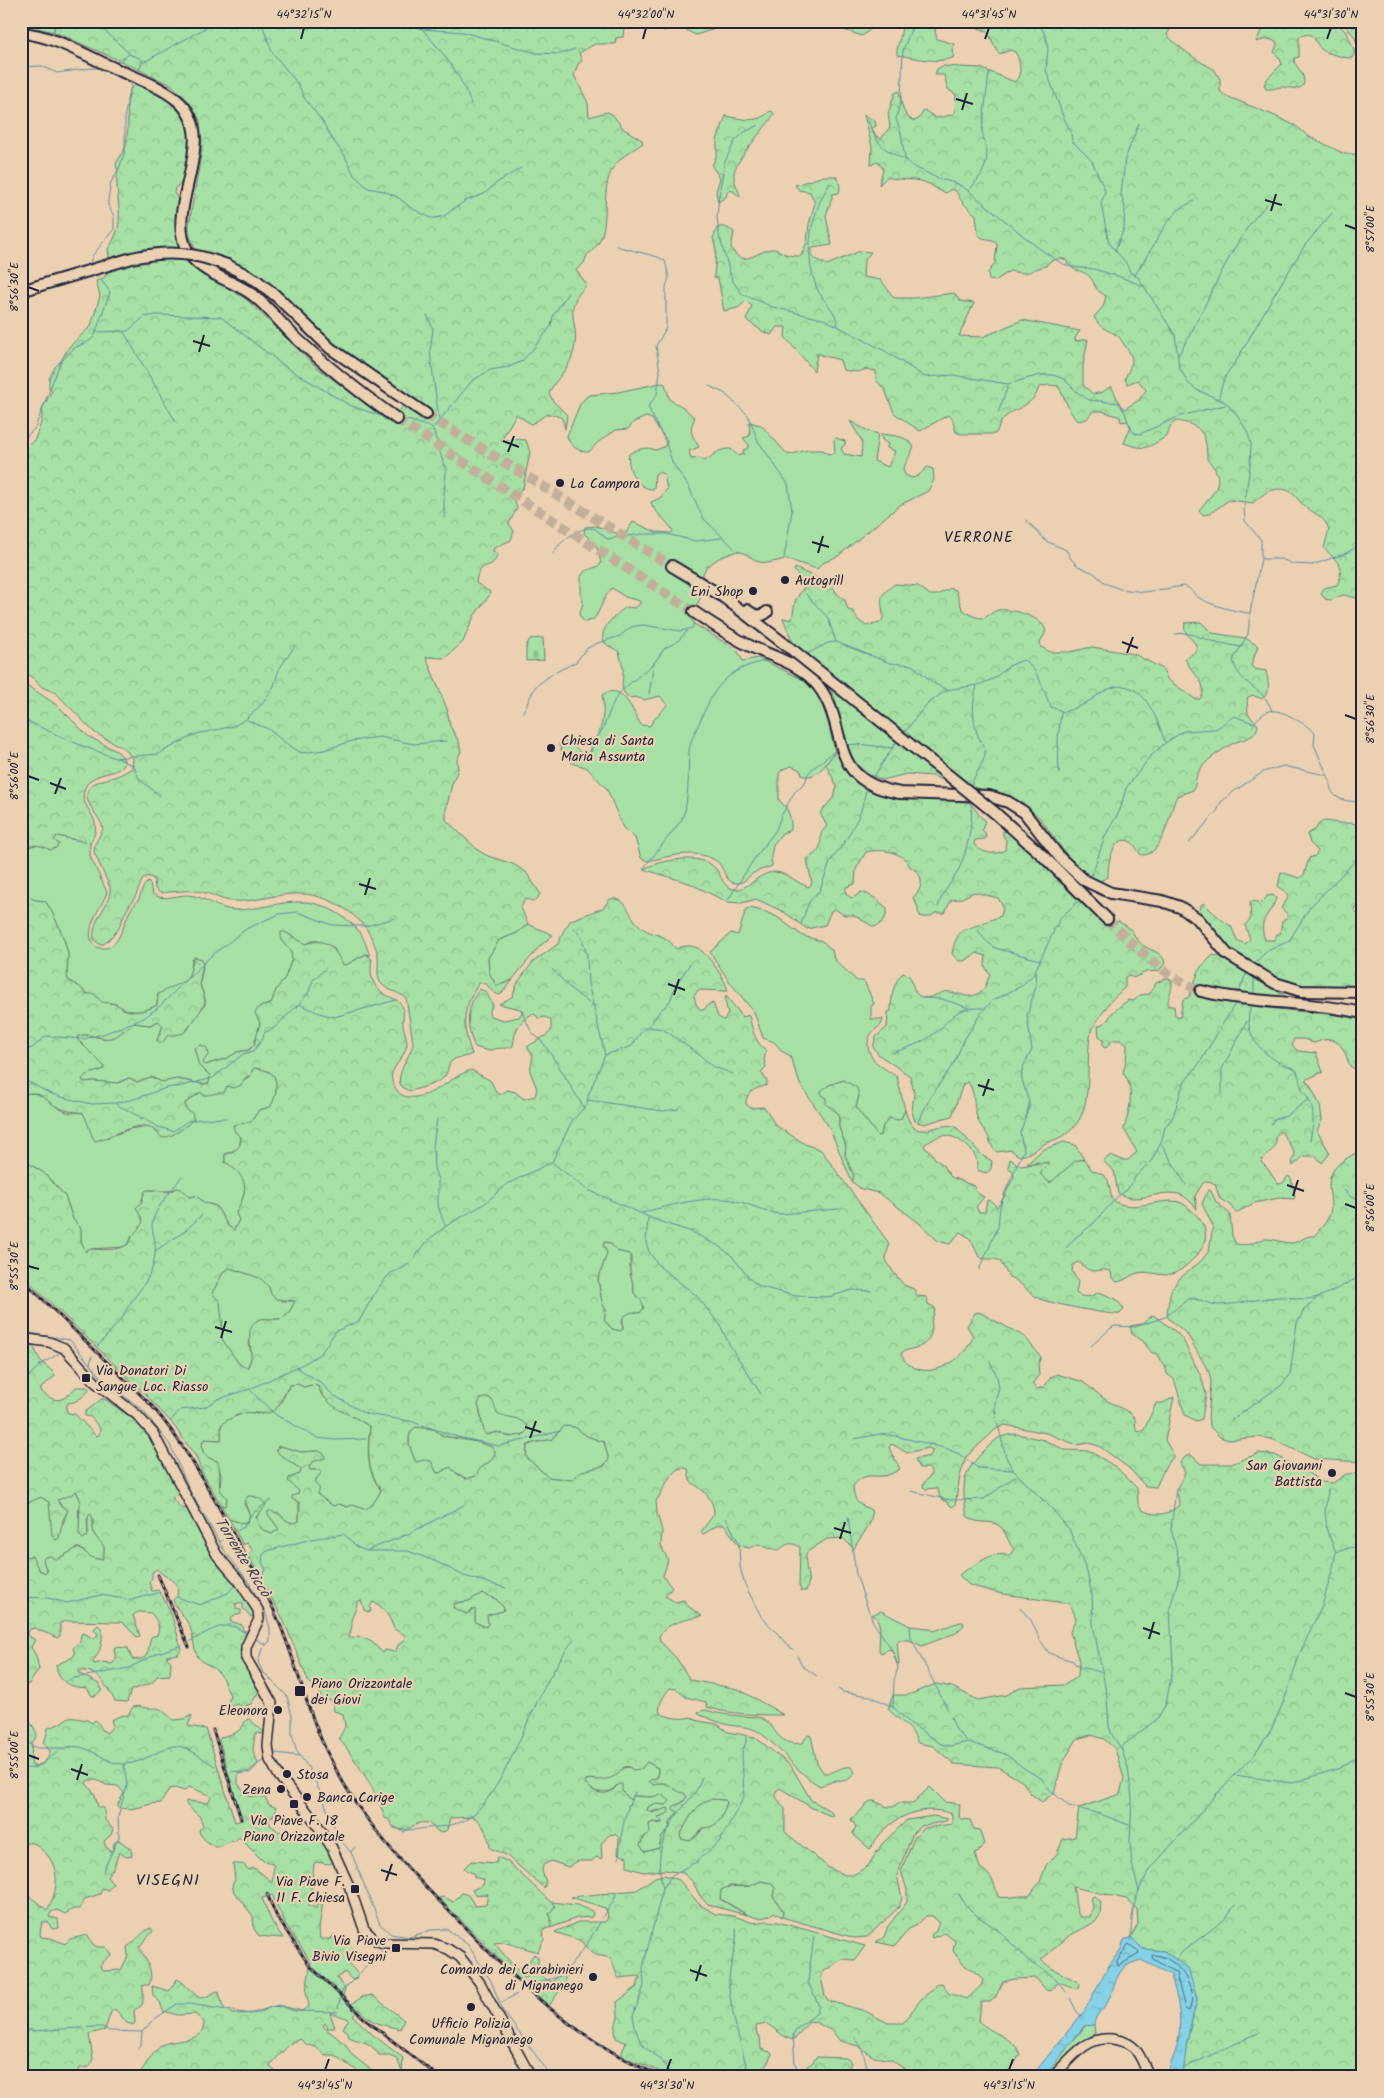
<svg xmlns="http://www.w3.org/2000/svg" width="1384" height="2098" viewBox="0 0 1384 2098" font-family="Kalam,sans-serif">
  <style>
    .green { fill: #a6e0a5; stroke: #648170 }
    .forest { fill: url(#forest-crowns); stroke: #648170; fill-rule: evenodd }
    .cemetery { fill: url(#cemetery-stones); stroke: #648170 }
    .water { fill: url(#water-ripples); stroke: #5d8ba1 }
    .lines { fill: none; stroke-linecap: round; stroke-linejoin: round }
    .shore { stroke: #4a687f; stroke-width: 1 }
    .stream { stroke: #5d8ba1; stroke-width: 1 }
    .highway-tunnel { stroke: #c3ae9a; stroke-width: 10; stroke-dasharray: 10 5; stroke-linecap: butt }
    .primary-casing { stroke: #22223b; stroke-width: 12 }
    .highway-casing { stroke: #22223b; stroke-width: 14 }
    .primary { stroke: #ebd1b2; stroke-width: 9 }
    .highway { stroke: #ebd1b2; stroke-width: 10 }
    .rail-casing { stroke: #22223b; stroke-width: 3 }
    .rail { stroke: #ebd1b2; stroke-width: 1; stroke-dasharray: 4; stroke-linecap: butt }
    .highway-bridge-casing { stroke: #22223b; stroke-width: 14; stroke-linecap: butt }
    .highway-bridge { stroke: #ebd1b2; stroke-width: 10 }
    .ticks { fill: none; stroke: #22223b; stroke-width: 2 }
    .poi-dot { fill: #22223b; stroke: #ebd1b2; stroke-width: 2 }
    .labels { text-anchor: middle; stroke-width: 4.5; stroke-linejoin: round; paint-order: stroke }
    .poi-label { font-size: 14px; fill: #22223b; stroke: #ebd1b2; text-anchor: start }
    .neighbourhood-label { font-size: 15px; letter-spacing: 1px; fill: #22223b; stroke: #ebd1b2 }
    .water-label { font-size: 15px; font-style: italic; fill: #36455d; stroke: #ebd1b2 }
    .quarter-label { font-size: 16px; letter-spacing: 1px; fill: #22223b; stroke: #ebd1b2 }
    .neatline { fill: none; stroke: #22223b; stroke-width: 2 }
    .ticks-label { font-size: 12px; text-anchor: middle; fill: #22223b }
  </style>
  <defs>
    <pattern id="forest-crowns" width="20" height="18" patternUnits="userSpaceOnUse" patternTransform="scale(1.25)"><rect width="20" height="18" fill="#a6e0a5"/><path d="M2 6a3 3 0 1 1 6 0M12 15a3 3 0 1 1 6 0" fill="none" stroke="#8fc08f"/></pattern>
    <pattern id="cemetery-stones" width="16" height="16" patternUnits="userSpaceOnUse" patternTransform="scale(1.25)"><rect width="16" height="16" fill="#a6e0a5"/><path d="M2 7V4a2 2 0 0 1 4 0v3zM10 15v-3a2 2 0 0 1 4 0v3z" fill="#8fc08f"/></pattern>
    <pattern id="water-ripples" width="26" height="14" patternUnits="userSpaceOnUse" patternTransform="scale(1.25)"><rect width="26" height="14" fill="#85d1e5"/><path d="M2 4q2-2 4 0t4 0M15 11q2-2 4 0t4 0" fill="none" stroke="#73b3c5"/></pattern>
  </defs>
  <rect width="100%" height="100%" fill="#ebd1b2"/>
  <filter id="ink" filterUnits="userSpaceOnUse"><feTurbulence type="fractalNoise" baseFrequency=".02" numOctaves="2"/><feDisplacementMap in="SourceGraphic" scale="10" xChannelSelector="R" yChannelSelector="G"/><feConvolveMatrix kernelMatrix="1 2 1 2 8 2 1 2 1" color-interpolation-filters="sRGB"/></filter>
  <g filter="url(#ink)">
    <g class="green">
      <path d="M21,21H54V32L37,28L21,29Z"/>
      <path d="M661,383L665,384L670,400L683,407L695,418C688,430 692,435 699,447L689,451L691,459L699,458L705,461C714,455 719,448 731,449L738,456L744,454L743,450L748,448L749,445L743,438L750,436L749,422L761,425L788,455L808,450H823L828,454L835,453L834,440L836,438L845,441V445L841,448L844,454L861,457L862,441L850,421L866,430L878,434L874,461L888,467L895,451L887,448L888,444L882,440L881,434C895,436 906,435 914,447L903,469L905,475L912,478L918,476L927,467L933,469L934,480L928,491L900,505L838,556L821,564L817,569L786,559L768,563L759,562L744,553L737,551L719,558L706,567L703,574V594L690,616L694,624L737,650L743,661L758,658L804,680L818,694L828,722L835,752C827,762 818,779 803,776L800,770L792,766L783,769L779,773V800C788,808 792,818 791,830L782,833L773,845L771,857L772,866C766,869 756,870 751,875C746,878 744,883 738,883C723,884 725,865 715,860C694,848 668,857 647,861L641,858L635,838L623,828L607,789L586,767L574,764L563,755L559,744L569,741L572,746H574L583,755L592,751L590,744C603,734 605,711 602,695C623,681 633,712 641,725L650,726C654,717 661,713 667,705L660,696L644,700L636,697L629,698C618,689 624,681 623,668C622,663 620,657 619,652C615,648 608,647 605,643C596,630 617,614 626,607L635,608L640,604V601L625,597L612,588C603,597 601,611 593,620L584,622L579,615L583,603L581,594V576L585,571L599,566L601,563L597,547L584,533L585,527L596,526L622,535L625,534L633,522L656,532L671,533L673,531C668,521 657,515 652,505L651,502L660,498L667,489L664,474L658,472L655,474L654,489C637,490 626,468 629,454C637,449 647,446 655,450L664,447L667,442C664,434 656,428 652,419L646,417L634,422L628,429L616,430L597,443L589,452C580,453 569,445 567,436L580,404L586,397L590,395L618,392Z"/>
      <path d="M58,836L90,843V856L107,892C102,908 80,932 96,947C117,954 122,929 128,915C130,909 135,904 139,899C142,892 142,886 148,882L150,884L152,893C161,902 176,895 188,895C205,896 218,910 235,910C258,910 280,901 303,902C323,902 350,918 361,934C365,940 367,949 370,956L366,954L346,965L342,964L333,947L316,940L305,944L285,932L281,940L291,951L292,959L285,978L276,990L271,1004L259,1007L260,1023L254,1045L248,1050L237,1052L228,1058L205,1065L202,1063L199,1066L210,1075V1083L202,1084L178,1079L162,1082L151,1077L137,1082L129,1078L118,1083L93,1081L84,1082L82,1079L86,1074L101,1070C95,1053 88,1052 77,1039L78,1036C89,1032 99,1040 110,1038C120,1036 126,1028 134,1023L150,1025L159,1021L163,1026L157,1040L168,1035L184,1032L189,1028L192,1020L205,1005V999L200,984L203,966L192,959C191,984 180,986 158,994L157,1005C147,1011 133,1014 123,1008C120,1007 118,1005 116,1004C111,1002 105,1004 100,1002L68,980C66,971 68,965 68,956C68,945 52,909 45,901L35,900L21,893V854H24C31,842 39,843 50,850L59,844L54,841V838Z"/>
      <path d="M750,908L766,912L777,917L803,936L822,941L832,950L834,959L857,981H863L865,983L874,1004L871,1006V1019H883L881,1025C874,1030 869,1034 868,1043C867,1061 885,1068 897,1077L905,1110L901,1119L898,1121L892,1118L883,1126L881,1135L878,1137C871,1126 863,1118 856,1107L859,1095L844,1080L829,1085L826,1098L827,1104L839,1114V1127L846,1146L845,1155L854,1176L852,1182L829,1127L800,1084L790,1056L782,1051L774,1042L763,1038L754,1012L729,981L710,952L731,933L738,935L746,909Z"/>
      <path d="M528,924L553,935L540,946L512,980L497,986L489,973L488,958L499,940L517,933Z"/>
      <path d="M255,1068C260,1069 267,1070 271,1073C280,1081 276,1099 270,1107L259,1110L251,1122L235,1132L241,1137L239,1148L225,1154V1162C250,1177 248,1190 236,1213L239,1220L234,1230L228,1226L216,1206L205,1203L196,1196L189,1197L177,1188C164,1195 155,1187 145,1191L141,1203L143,1225L132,1236L129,1243L123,1247L89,1249L86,1252L81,1241V1229L73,1219L65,1196L44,1173L28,1163L21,1162V1095C46,1087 49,1109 71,1113C75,1113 79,1112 83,1113L90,1123L92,1136L101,1140L130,1129L149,1126L162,1137L186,1109L185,1103L201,1092H213L227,1086L234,1088L251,1075L252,1070Z"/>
      <path d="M1064,1142L1075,1145L1084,1159C1070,1162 1057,1183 1048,1182L1041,1175L1039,1162L1027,1164L1042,1150Z"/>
      <path d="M605,1242L611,1244L617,1251L630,1254C633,1261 629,1264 630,1271C631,1279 634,1284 634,1293L642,1302L644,1308L640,1313L622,1320L623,1329L621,1331L612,1329L604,1320L606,1311L602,1302L598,1280L607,1253L603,1245Z"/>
      <path d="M230,1268L260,1278L269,1287L271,1294L282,1301H295L290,1311L281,1319H263L257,1321L254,1326L249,1344L252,1357L247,1368H243L228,1350L222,1339V1321L212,1293L224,1271Z"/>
      <path d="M298,1384L304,1387L311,1385L318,1386L322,1396L370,1427C367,1451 366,1470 381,1490C379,1495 372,1508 365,1509C362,1509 356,1506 353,1505L348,1507L339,1504L333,1506L317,1494L314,1482L320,1473V1470H310L309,1467L319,1451L301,1452L280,1446L277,1447L293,1464L301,1469L300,1474L289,1478L299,1491V1521C289,1526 284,1518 278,1512L268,1514L279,1529L272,1534C251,1526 255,1518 264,1502L254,1496L244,1504L250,1515L247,1523L244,1524L229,1519L221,1505H225L227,1499L220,1490L221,1475L217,1461C205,1458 200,1452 203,1440L206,1439L221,1440V1425L226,1420L247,1412L262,1414L280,1404L290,1385Z"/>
      <path d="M488,1397L494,1402L497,1413C509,1415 523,1418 529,1429C521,1440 507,1437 497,1432L486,1435C482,1430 481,1413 478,1405L480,1399Z"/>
      <path d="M564,1426L575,1427L587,1436L604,1442L609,1460L601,1468L582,1471L572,1480L548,1477L526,1457L527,1446L533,1443L552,1439Z"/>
      <path d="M416,1427L434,1429L443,1436L478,1442L492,1447L495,1451C494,1464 482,1464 476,1476L467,1479L447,1468L440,1473H437L435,1470L416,1462C411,1452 403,1435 416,1427Z"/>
      <path d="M76,1491L80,1499L78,1516L88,1533V1515L90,1512C95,1518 92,1526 94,1533C98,1544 109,1542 102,1559H92L80,1548H77L56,1560H43L47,1572L45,1573C39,1571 33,1562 26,1557L21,1562V1538L23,1537L21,1525V1500L27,1502L41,1497L49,1502L51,1518L63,1524L67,1512L57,1500Z"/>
      <path d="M481,1593L496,1599L504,1608V1611L495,1614L486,1627L475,1622V1612L472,1609L468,1614L453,1609L455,1603L469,1601Z"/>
      <path d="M881,1611L910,1626L928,1628L934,1631L960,1622H963L964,1625L956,1633L922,1646L909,1640H899L897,1642L899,1664H897L892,1650L889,1649L881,1653L879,1650L880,1628L877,1618L872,1615Z"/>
      <path d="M706,1710C718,1714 729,1715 741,1716C747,1717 755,1716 761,1718C777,1724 775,1747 802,1743L808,1735L811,1736L817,1763L824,1773C835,1774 841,1765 851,1767L855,1772L849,1779L843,1781L837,1780L820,1786C796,1773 782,1748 759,1732C749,1726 740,1727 729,1725C719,1723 709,1718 700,1715L698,1712Z"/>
      <path d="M647,1762L658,1768V1777L649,1781L653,1785C656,1785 658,1783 661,1783C671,1782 675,1793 684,1792L687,1797L676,1810L678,1812L670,1822V1828L662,1837L659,1848L645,1852L640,1845L649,1830V1823L655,1822L660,1824L658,1817L667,1814L659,1810L650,1812L647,1810L648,1807L653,1804L666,1805L667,1800L663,1795L653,1797L634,1796L630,1800L617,1785L611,1791C599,1793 592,1793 585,1782L589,1779C600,1781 609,1778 619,1773L621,1768L630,1767Z"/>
      <path d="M712,1799L725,1800L727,1802L721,1819L712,1827L701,1830L690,1841L681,1839L680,1836C686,1823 696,1802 712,1799Z"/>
      <path d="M761,1881L771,1883L775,1888L773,1896L783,1911L782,1917L774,1912C756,1928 737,1906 720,1899L721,1890C731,1884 739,1888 750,1886C753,1885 757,1882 761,1881Z"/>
      <path d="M551,1902L577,1905L593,1911L592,1917L577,1918L550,1928L551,1917L549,1914L555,1906Z"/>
      <path d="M1087,2024L1094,2025L1095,2034L1078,2044L1047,2077H1043Z"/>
    </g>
    <g class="forest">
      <path d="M54,21H629L624,28L623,37L616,38L615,44H595L579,53L582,61L578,64L574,75L588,103L589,117L607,112L612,114L624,129L642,140L643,143C633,150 622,156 615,165C595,192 618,234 587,255L584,263L576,270L587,285C560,310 581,321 574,350C570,370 557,376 549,393L553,401L567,415L565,429L562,418C543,409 547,417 531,424L516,414L501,441L514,439L526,440L530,452L523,488L517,493L514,498L517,508L509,524L514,531L511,540L494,548L493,551L498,554C491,574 479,557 476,583L490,592L489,596L474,616L463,642L445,658L426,657L447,709L450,726L459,742L461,752L457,759L458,769L452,784L446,810V820L479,851L488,856L513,864L526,872L540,893L538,898L534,901L525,899L521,908L528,924L517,933L499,940L488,958L489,973L497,986L513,980L500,995L494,993L486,984L479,983C462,1010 461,1024 472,1054C466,1058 459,1056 453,1060C447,1063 449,1072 444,1077C437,1085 421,1087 411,1091C385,1086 411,1057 413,1044C413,1041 407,1004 406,998C398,991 386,991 380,982C376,975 379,964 378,956C376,946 371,936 366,928C352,910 326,895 303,894C280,892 255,903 231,901C221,900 212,894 202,892C188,889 174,892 160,893L155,889L154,879L147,876L142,880L136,895L125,913L118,930L104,944H99L94,940C91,917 112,906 110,887L94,852L95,844L103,829C101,818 92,812 88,801C82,782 105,780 117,776C122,774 127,771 132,768L133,759L125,749L95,733L56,693L42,687L32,677L21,672V453L35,439L41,423L43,407L52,391L49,388V379L55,367L61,361L69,347L91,326L100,296L96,281L105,277L110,266L108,249C125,224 118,211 117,184C116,176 119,173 116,164L126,146L128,128L127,99L130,90L138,81C146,85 159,88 166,94C194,119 191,145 187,178L175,188L174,193L180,202L177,224L179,237L205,274L246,299L314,365L390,423L403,406L425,421L430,412L326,340L282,296L252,272L234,263L196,251L189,234V224L202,150L200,121L193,107L173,86L123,62L54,32Z"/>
      <path d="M642,21H727L718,25L711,30L696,35C690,33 683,27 676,27C671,27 668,30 664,31Z"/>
      <path d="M825,21H881L862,36L835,27H828L824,24Z"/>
      <path d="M901,21H937L935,30L937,39L954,44L952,51L954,57C939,65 914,57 897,55C896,44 903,36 901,26L899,25Z"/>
      <path d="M957,21H1148L1152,27H1165L1170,29L1167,35C1175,45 1202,64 1214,69L1220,79V91L1224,95L1275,116L1296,126L1308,136L1345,154H1363V599L1343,595L1331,600L1325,599L1321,594L1324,588L1337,585C1346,565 1337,562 1324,548L1329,529C1321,513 1318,517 1306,507C1300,503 1295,494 1289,491C1275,485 1262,494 1253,503L1229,500L1209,514L1203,515L1199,510C1215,491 1228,481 1207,459C1207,435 1202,424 1176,421L1171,425L1167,436C1147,448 1147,451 1124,443L1131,426L1127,421L1121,422L1120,417L1102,411H1093L1087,419L1077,421C1068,410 1065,398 1058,386L1048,385L1039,387C1034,406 1018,406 1005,417C1000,421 999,429 995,434H961L956,432L952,418L948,415L920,431L894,413L885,390L876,380V371L867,369L858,372L843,370L840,360L817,354L814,371L785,337L786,327H777L771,335L762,331L746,320L752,306L746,301L738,308L724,311L718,278H714L716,251L713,238L717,228C723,225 728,228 734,232L731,247C742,272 759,248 774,249C780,250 783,254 789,255C793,256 797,256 801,256L807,242L809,224L815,203L810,192L799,190L795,185L824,176H836L840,186L839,193L833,194L826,216L832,245L812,248V257L827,265L860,251L871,252L864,261L863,277L881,280L894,298H914L954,293L960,301L974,303L959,336L983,337L1022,320L1080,331L1075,338V341L1088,339L1083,365V385L1093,394L1103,392L1111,386L1123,410L1139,400L1146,390L1138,380L1127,384L1125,378C1132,363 1136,360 1125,346C1122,342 1120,336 1115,334C1104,328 1101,329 1094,317L1103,307L1106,296C1091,287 1098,287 1090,277C1082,268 1072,274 1066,260L1061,258L1050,261L1046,266C1027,270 1032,276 1010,271L995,281L989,280L988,273L995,263L997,245L993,240L982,238L978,234L976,215L962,202L956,191L951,189L946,193C937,191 932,184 924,182C912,178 899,181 887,177L879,185L883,169L878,161L871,165L872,147L864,115L875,121L876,126L872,128L876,136L881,139L890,127L888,114L895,93L899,91C902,103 902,116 914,121L919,119L924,110L936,118L952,115L955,112L956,95L948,89L944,75H935L937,69L942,66L980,68L1015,82C1023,73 1020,63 1016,53L1011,50L999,54L987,31Z"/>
      <path d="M1251,21H1335L1347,33L1355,52L1352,58C1348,59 1325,53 1321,49C1314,42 1315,29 1299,37V57L1294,58C1294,66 1301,69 1303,76C1308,94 1290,87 1282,87C1277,87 1272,90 1266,89L1264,85L1266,80L1282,64L1280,59L1274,52L1277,45L1276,41L1267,39L1256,42L1261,31L1258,26L1252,25Z"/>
      <path d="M1341,21H1363V58L1354,36Z"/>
      <path d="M770,111L773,112L774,114C766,128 734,161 734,174C733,182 739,189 740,197L733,191L728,190L726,197L718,202L716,192L720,178L712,166L717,154V140L726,116C742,119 758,124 770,111Z"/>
      <path d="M795,568L832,585L837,594L845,600L848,610L853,611L858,620L866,626L880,623L883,619C883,599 875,598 895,584L918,586L930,595H937L951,588L956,590L962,609C967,613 974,617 980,618C988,618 991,612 998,610C1010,608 1039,616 1045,628C1047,633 1042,638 1040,642L1041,647L1050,652H1070L1092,647L1134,654L1163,669L1167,679L1195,699H1200C1211,684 1190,672 1185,659C1213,643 1180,641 1185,623L1201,622L1212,633L1245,638L1258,646L1251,666L1255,669L1266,671C1268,682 1272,691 1262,699L1252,695L1247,698L1248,714L1258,725C1256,740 1242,738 1232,744C1219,752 1203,761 1197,775C1195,780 1196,785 1193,790L1177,796C1169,811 1164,857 1141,855C1138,851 1135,845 1131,842C1113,832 1107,866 1108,877L1100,881L1094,880L1074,865L1038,816L1019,801L996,792L950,783L933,776L907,774L882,780L870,775L854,763L844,742L835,698L831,691L815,675L801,663L783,618L792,620L795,601L804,587V582L794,570Z"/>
      <path d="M21,681L58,706L88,736L118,752L123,757L125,764C116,776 96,771 87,784C72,808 109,815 90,843L58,836L54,840L59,844L56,848L50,850C44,846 36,844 29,846L27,852L21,854Z"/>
      <path d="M835,752C860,794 883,799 929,799C940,799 952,797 963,800C975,803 976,815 985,820L982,830L986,834L985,839L975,840L974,844C980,853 996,856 1005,850L1006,840L1003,836V831L1013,833L1088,906L1105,926L1118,921C1122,924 1128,926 1131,930C1136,937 1137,941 1144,946C1153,952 1162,951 1165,963L1159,971L1146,972L1133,978L1129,975L1125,977V987C1120,993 1113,997 1109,1003C1106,1008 1092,1028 1091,1032C1084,1061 1096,1109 1070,1131C1063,1137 1054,1140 1046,1143C1038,1147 1028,1156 1019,1156L1011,1150L997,1152C990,1147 991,1141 987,1134C982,1127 978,1123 976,1113C973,1103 975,1091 968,1082L963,1084L952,1116L924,1124L915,1121L912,1112L914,1092L910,1076L879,1055L873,1047L876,1037L887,1027L888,1012L891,1011C891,999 893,981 903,973C915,975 910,987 917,994C925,1002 936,994 944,992C952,990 962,997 971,996C976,996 980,992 984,989L990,975L985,966L986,956L977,953L964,961H959L952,954C953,946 956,937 962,931L1001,916L1003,907L998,898L974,892L960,899L951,900L945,913H935C930,918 926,918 920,916L918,912V907L913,898C921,889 924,883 918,872L910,867C903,851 881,848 866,852L856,869L855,884L846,887C845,894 847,896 853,898L861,892C871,894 880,902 887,908C888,916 882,925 874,927L853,915H844L835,909L831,911L825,925L807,929L784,912L756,899L742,903L727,902L689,883L643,869C660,861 701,851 716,869C722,876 722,886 733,889C747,892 757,873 774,872C788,872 797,884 809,887L812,883L807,859C820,851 821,848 821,833L827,826L820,813L834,797L837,787L826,764Z"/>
      <path d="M1323,821C1329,821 1334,823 1340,823C1350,824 1355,820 1362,830L1358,848L1363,852V905L1355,907L1354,910L1363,919V989L1293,986L1270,977L1265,984L1289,998V1001L1266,998V1008L1348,1016L1363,1019V1074L1350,1066C1345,1054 1342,1037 1324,1040C1320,1040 1317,1043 1313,1043L1304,1039H1294L1292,1045L1298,1051L1316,1053L1323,1072L1305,1080L1310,1085L1320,1105L1322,1120L1317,1131L1330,1153L1322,1163L1316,1156H1304L1293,1166L1292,1161L1295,1155C1290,1143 1287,1142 1282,1132H1279L1275,1137C1279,1150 1266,1152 1261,1162L1267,1168L1278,1184L1283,1183L1288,1176L1291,1178L1295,1196L1294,1199L1279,1198L1254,1203L1236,1213L1230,1205L1220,1199L1215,1184L1209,1181L1203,1183L1195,1196L1197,1209C1192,1203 1186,1196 1178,1194C1158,1189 1137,1206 1118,1193L1114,1171L1103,1161L1111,1155L1122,1160H1128L1137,1152L1124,1129C1129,1111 1136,1089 1123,1073C1126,1063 1127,1055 1127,1045L1120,1040H1113L1106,1048L1103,1047V1040L1099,1036L1098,1026L1106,1022L1113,1012L1128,1000L1134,1001L1140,995L1150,994L1156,983L1167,978L1172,981C1173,990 1167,997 1168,1006H1174L1175,1015L1180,1017L1183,1000L1189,997L1200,968L1213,955L1222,957L1239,968L1242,962L1235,956L1200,914L1201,905L1203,903C1212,911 1222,921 1231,926L1237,940L1245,944L1250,939L1245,925L1251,918L1250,903L1253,901L1262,903L1267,896L1273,895L1276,898C1271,916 1257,917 1265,940H1274L1277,934H1280L1282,921L1288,917V915L1281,908L1288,898L1286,892L1278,887L1281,872L1299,878L1304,875L1309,858L1315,856L1318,851L1310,843L1307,834L1315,830L1318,825Z"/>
      <path d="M21,893L35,900L45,901C52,909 68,945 68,956C68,965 66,971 68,980L80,987L86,994H95C103,1006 103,1001 115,1004C119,1005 122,1009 126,1010C136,1013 147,1011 157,1005L158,994L188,979L194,957L202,959C204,968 200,974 200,983C200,989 205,995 205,1001C205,1006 187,1031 183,1033C178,1035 173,1035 168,1035L162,1043H159L157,1040L163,1026L158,1021L150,1025L134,1023C126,1028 120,1036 110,1038C99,1040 89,1032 78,1036L77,1039L104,1066V1069C96,1073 88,1072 82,1079L84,1082L93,1081L118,1083L129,1078L137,1082L151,1077L162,1082L177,1079L202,1084L209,1083L210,1075L199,1066L194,1048L201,1045L207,1048L209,1054L202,1063L205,1065L228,1058L237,1052L249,1050L254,1045L260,1023L255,1013L259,1007L271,1004L276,990L285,978L292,959L291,951L281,940V932H285L305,944C326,937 334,946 342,964L346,965L366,954L372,959C368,982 376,992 397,1000C397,1000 402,1005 402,1006C405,1012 402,1019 403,1025C404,1033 409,1040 406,1048C400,1066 382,1072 398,1092C403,1098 413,1098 420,1096C440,1092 452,1076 471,1070L491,1081L497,1094H501L508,1090L515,1092L524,1099L535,1096L537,1089L530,1071L533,1056L527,1047C535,1041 545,1038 551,1031V1020L545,1017L538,1018L536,1015L532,1014C518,1022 515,1030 513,1046C507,1050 498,1046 489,1051L475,1047C466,1028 465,1007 480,989L486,992L493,1005L489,1012L490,1016L504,1020L519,1017L523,1011L520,1009L499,1004L512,997L518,982L533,962L558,944L564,930L571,920L603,908L610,899C628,897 627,913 637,923C647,934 654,932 665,938C669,940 673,945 676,949C682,946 688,945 695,947C706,950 726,980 728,991L698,990L694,996L696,1004L700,1009L704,1010L709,1004L713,1003L718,1017L724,1020L728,1014L725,1000L726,996L743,1017L749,1015C752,1028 754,1042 766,1050L764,1060L766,1067L761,1072L767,1081V1085C756,1089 746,1090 746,1104L751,1108L763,1107L766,1109L775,1125L805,1144L821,1150L888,1242C890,1249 886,1251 886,1258C885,1262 900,1281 904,1285L914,1289L917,1296L927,1297L928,1304L934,1307L935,1311L931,1321C934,1330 930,1341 921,1346C914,1349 907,1349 901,1353C902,1358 905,1362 910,1365C931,1381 966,1359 973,1336L967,1326L975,1313L979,1312L1025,1337L1041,1357L1038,1364L1039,1375L1032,1384L1037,1389L1044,1387L1051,1377L1057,1374L1083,1382L1106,1400L1130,1413L1135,1418L1136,1430L1138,1432L1144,1430L1156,1403H1163L1174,1397L1165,1440L1174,1456L1165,1467L1156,1487L1145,1486L1130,1469L1099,1446L1088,1443L1077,1445L1046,1433L1005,1425L996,1429L966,1457L960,1476L955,1505L952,1507L947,1502L941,1499L937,1488L926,1489L923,1487L924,1483L931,1475V1471L928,1468H920L915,1459L930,1456L933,1450L928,1448L907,1453L892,1444L889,1447C891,1455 897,1461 900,1469C896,1471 892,1474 888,1475C872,1479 866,1470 853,1486C855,1503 856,1502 871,1510C875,1525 859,1536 854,1549L843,1538L827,1539L807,1552C802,1566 813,1579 806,1591H801L799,1585L800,1547C791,1541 786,1544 779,1550L768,1548L760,1544L749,1548L739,1546L725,1525C715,1524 712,1530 703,1534L701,1532L714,1514C714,1498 703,1490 690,1481L688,1469C672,1462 664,1491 656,1501L657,1513L662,1531L661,1546L668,1560L663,1576L672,1588L665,1596L675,1602L684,1600L689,1607L702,1616C686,1620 669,1621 659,1636L660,1641L677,1659L690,1680L738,1689L784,1715C759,1715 731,1715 707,1707L706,1702L686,1697L676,1689L670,1688C665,1694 657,1705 660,1713C669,1718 681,1720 691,1717L698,1721L717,1724L728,1732L755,1737L791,1766L811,1800L830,1811L833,1815L831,1816L812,1808L780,1788L776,1791V1797L785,1809V1832L829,1868L845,1875H853L868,1866L882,1844L907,1820L933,1816L948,1819L946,1821L921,1826L913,1833L897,1875L902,1898L899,1907L867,1937L855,1938L782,1917L783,1911L773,1896L775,1888L771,1883L761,1881L749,1886H730L721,1890L720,1899L747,1915L708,1905L700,1896L693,1882L683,1873L665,1870L643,1872L627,1867V1857L618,1854L619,1838L615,1834L609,1835L601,1844L602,1859L596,1857L592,1861H578L568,1867L551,1861L543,1865L542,1871L546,1882L544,1888L506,1855L490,1848C490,1838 482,1822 474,1817L450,1818L447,1830L441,1833C436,1831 435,1828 431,1825C422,1818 412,1827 404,1832L393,1826L388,1819L385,1818C377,1791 356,1761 339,1738L345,1727L343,1714L334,1711L332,1701L321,1698L317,1686L309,1683L283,1619L248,1555L253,1551L247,1543L243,1545L229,1519L244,1524L247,1523L250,1515L244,1501L248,1496C255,1496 262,1498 266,1505L256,1517C258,1527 263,1531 272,1534L279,1529L268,1514V1511C281,1510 286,1528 299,1521L300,1503L292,1499V1496L298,1494L299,1491L288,1481L289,1478L300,1474L301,1469L280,1455L276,1450L280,1446L301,1452L319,1451L324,1454L325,1458L312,1462L309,1467L310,1470H320L321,1473L314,1482L320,1489L317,1494L333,1506L339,1504L347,1507L353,1505C356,1506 362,1509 365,1509C372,1508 379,1495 381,1490C366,1467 368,1453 370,1427C351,1412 329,1412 318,1386L311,1385L304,1387L298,1384L290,1385C283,1393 282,1405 273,1411C264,1416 255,1411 245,1413C237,1414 227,1420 221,1425V1440L206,1439L203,1440C200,1453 205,1458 217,1461C222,1470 218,1479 220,1490L227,1498L225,1506L221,1505L202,1472L196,1457L172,1423L146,1395L21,1274V1162L28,1163L44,1173L65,1196L73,1219L81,1229V1241L86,1252L88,1249C99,1249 119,1252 128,1244C131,1241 131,1237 134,1234C145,1221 145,1223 136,1208L141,1203L145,1191L148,1190L170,1192L177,1188L181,1189L189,1197L196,1196L205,1203L216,1206L228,1226L234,1230L239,1220L236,1213C248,1190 250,1178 225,1162V1155C235,1150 241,1149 241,1137L235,1132L233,1125L251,1122L259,1110L270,1107C276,1099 280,1080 271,1073C267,1070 260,1069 255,1068L252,1070L251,1075L245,1078L241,1085L234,1088L227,1086L224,1093C216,1092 208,1096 203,1095L201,1092L185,1103L186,1109L192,1113L194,1119C185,1127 175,1136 162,1138C159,1134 155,1128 150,1127C134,1122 110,1138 95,1141C89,1132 89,1123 83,1113C75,1111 68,1112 60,1108C43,1101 42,1088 21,1095ZM605,1242L611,1244L617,1251L630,1254C633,1261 629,1264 630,1271C631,1279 634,1284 634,1293L642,1302L644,1308L640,1313L631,1312L623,1317V1329L621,1331L612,1329L604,1320L606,1311L602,1302L598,1280L607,1253L603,1245ZM230,1268L260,1278L269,1287L271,1294L276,1299L295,1301L290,1311L281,1319C274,1320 264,1317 258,1320C244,1329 252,1346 251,1357C251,1361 249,1365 247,1368L239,1364L222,1339V1321L220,1302L212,1293L224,1271ZM488,1397C496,1401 493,1408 498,1413C502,1418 522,1415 529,1429L523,1435L509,1437L497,1432L486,1435C482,1430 481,1413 478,1405L481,1399ZM564,1426L575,1427L587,1436L604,1442L609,1460L604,1466L582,1471L572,1480L548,1477L526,1457L527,1446L533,1443L552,1439ZM416,1427L434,1429L443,1436L478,1442L492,1447L495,1451C494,1462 487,1462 481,1468C480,1468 476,1475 476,1476L467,1479L457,1474L450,1467L440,1473H437L431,1461L424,1460L416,1462C411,1452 403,1434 416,1427ZM482,1593L496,1599L504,1608L503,1611L487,1615L488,1624L486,1627L475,1622V1609L467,1614L453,1608L455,1603L469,1601ZM361,1600L364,1610L368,1612L371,1611L370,1607L373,1602C385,1607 390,1618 394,1629L405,1635L404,1641L398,1645L396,1651L394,1652L385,1650L383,1653L372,1642L358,1636L355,1638H349L352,1626L351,1620L356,1608L357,1602ZM647,1762L658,1768V1777L649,1781L653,1785C656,1785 658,1783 661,1783C671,1782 675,1793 684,1793L687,1797L683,1802L674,1806L673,1809L678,1812L670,1822V1828L662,1837L659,1848L645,1852L640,1845L644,1837L650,1833L649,1824L654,1822L663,1823L658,1817L667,1814L669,1811L668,1808L652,1813L647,1810L648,1807L653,1804L666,1805L670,1801L661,1794L653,1797L634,1796L630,1800L622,1791V1784H619C617,1785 616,1788 614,1789C605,1798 590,1791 585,1782L589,1779C597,1781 610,1780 618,1774C623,1770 621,1765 630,1767L632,1770L641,1769ZM712,1799L725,1800L727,1802C722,1817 720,1827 703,1828L698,1835L690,1841L681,1839L680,1836C686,1823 696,1802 712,1799Z"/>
      <path d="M844,1080L857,1088L859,1095L856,1107C863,1118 871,1126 878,1136L881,1135L883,1126L889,1118L898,1120L901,1119L905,1110C915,1146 932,1122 955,1126L983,1156L992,1161L991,1169L986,1173L977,1170C977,1166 977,1162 976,1158C972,1147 955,1135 944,1135C937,1136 931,1141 925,1144L924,1147L931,1152L936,1160L941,1163L951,1177L974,1186L976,1192L984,1197L976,1207L979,1212H985L987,1200L991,1201L997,1207C1005,1198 1008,1187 1014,1177L1013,1171L1008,1168L1010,1159L1021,1166L1048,1162V1165L1041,1172V1175L1050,1183L1075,1161L1084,1159L1092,1170L1104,1175L1108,1180L1112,1199C1131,1217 1169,1192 1185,1205C1208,1222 1214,1241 1191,1261C1186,1266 1179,1272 1172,1274C1160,1277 1149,1270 1138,1273C1130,1275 1125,1281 1117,1282L1112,1278L1111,1272C1104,1268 1101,1271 1093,1271C1088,1271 1083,1265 1078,1262L1073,1265L1072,1271L1078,1282L1076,1293C1084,1299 1091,1297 1099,1292L1116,1299L1124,1309L1120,1314C1114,1316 1049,1303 1040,1299C1029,1294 1021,1281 1009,1277L1000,1261L995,1259H983L978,1255L970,1238L960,1232L950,1244L938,1241L918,1222L879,1193L861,1189L852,1182L854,1176L845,1155L846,1146L839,1127V1114L826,1104V1098L821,1095V1091L829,1085Z"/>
      <path d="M1363,1149V1462L1314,1459L1272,1439L1258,1437L1229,1440L1220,1437L1211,1428L1208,1419L1211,1382L1209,1372L1187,1334L1168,1318L1167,1312L1171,1290L1179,1279L1201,1261L1209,1251L1213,1226L1202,1204L1208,1190L1211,1191L1216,1202L1230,1214L1232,1236L1236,1244C1255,1247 1255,1239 1267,1239C1275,1239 1283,1243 1291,1243C1300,1243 1304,1235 1314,1236C1318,1231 1325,1224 1328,1218C1332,1211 1331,1202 1330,1195C1325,1167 1342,1161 1363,1149Z"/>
      <path d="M1153,1315L1176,1332L1183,1340L1201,1376L1206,1394L1202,1419L1196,1421L1185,1415L1174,1379L1167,1374L1165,1365L1155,1353H1152L1143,1341L1132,1334L1130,1326L1142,1324Z"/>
      <path d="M21,1341L33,1346L40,1360L54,1373L55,1376L41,1388V1391C55,1404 63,1402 76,1387H87L89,1389C85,1396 76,1403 68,1403L66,1408L68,1413L75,1414L96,1436L99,1435L100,1429L91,1417L85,1416V1412L103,1398L138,1422L152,1440L180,1493L172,1498L182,1509L188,1508L252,1609L255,1616L251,1617L243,1608V1604L236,1603V1609L241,1610V1614L233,1616L230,1621L242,1625L243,1631H249L240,1650L241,1659L259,1691L251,1704L242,1707L237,1704L232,1706L228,1704L230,1695C225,1687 224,1677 217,1671C211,1665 203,1664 198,1657C193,1648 194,1639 191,1630C188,1619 177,1611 173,1600L177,1596L178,1587C172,1578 164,1577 157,1569L152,1572V1578L149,1582L152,1591L158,1590C171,1606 176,1630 181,1649L178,1654L166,1656L171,1662L170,1675L157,1676L152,1683L131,1690L127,1702L115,1701C107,1687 98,1669 80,1671L78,1673L99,1684L102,1690L95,1696H92L87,1688C70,1687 58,1683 56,1665L73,1657L75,1654L73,1648L80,1642L81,1634L84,1633L94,1639L98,1634L94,1629L98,1625L102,1629C103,1641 101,1651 93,1661L94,1664L103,1662L112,1664L116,1659L114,1649L116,1647L128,1648L132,1659C151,1662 147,1648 151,1637L157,1635C161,1626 157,1621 151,1613L138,1612L133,1615L140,1636L137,1637L122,1622L66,1621L60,1623V1636L57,1638C49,1633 43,1633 35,1628L30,1629L27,1635L35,1640L31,1647L36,1656L39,1669L29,1684L21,1685V1562L26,1557L32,1556L39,1570L45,1573L47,1572L43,1560L45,1557L51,1556L56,1560L77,1548C87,1551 90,1561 102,1559C109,1542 98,1544 94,1533C92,1526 95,1519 90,1513L87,1520L88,1536L83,1539L79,1535L80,1499L76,1491L71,1495L57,1500L60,1505L68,1510L63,1520L59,1538L56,1540L52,1535L49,1502L41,1497L30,1502L21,1500Z"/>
      <path d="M1017,1434L1044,1440L1065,1450L1090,1451L1117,1468L1137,1488L1138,1503L1142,1510C1155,1516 1168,1516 1179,1505L1177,1488L1185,1473L1180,1463L1184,1458L1190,1454L1201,1464H1231L1259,1453L1275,1455L1302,1469L1322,1482L1333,1483L1346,1474L1363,1473V2062L1355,2077H1185L1182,2073L1187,2041L1197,1999L1164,1951L1143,1949L1131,1937L1138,1924L1137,1909L1126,1899L1073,1887C1076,1897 1074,1908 1080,1917H1090L1093,1907L1091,1898L1094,1896L1101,1902L1100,1915L1095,1922L1069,1936L1041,1960L1053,1969L1078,1982L1080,1984L1077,1989L1059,1982L1051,1991L1046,1990L1036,1978L1015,1979L1003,1982L995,1998L990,2002H981L979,2021C990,2034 1014,2036 1020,2054L1014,2065L1002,2077H907V2071L892,2060L874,2057L858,2046L840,2041L832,2031L815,2022L809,2021L794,2040C785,2039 776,2029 767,2024L756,2026L757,2035L760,2036L761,2049L770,2052L772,2054L764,2071L771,2077H673L622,2056V2052L626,2043L616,2038C613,2025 618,2023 618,2015C618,2010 617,2006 617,2002L637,1987L640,1977L638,1976L618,1978L611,1958L596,1955L590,1952L581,1941L555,1932L578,1922H604L607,1920L608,1914L605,1908L571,1897L637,1890L655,1877L664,1875L679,1880L699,1904L715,1914L734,1916L753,1923L766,1921L778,1922L865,1946L855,1960L842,1959L823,1972L821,1977L825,1996L829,2001L865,2011L888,2023H903L922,1998L932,1990L936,1984L942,1983L949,1994C956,1994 960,1998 967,1999L981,1986L983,1980L979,1975L963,1964L953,1951L955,1941L945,1933L932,1938L931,1935L936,1931L939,1922L932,1916H926L917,1925L909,1929L895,1946L876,1942L884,1937L888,1926L907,1902V1890L901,1871L914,1838L924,1828L952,1824V1814C920,1802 886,1819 870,1849L854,1835L853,1832L856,1827L851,1819L861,1811L866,1804L871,1801H874L888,1807H893L898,1803H913L930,1787L945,1802L960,1804L959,1817L961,1819L970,1820L974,1829L980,1830L984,1845L981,1850L975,1853L980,1868C993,1875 995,1886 998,1897C1009,1899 1017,1895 1029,1896L1040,1882L1046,1865L1057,1854L1063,1839L1075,1837L1079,1808L1120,1794L1124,1778L1115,1749L1104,1739L1091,1735L1077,1739L1062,1764L1054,1793L1042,1802L1031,1794L1023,1782L998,1767L954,1764L933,1746L918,1743L911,1730L888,1709L893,1695H908L936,1684L952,1687L978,1700L1007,1695L1020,1687L1064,1685L1078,1677L1079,1661L1070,1632L1076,1618L1070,1604L998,1593L969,1585L959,1575C962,1572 990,1555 994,1555C999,1554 1005,1555 1010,1555L1014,1549C1007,1542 1006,1529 998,1525C987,1519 979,1526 967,1516C961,1485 962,1473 984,1451C996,1439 999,1435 1017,1434Z"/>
      <path d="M139,1706C159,1713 154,1700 173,1720L184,1719L192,1715L188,1726L206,1729L235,1822L242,1820L219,1740L221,1737C234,1734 240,1733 246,1720L249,1719L266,1734L255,1733L253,1750L258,1764L248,1772L238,1774V1784L248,1796L265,1797L269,1805L275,1807L276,1810L274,1815L269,1819L270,1825C274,1827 276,1830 280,1832C287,1836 312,1839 319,1837L336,1861L329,1864L316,1862L314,1864L309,1906L317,1908L318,1902H323L319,1928L320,1939H330L335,1934L339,1938H344L357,1953L349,1964L359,1975L353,1981L345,1972L337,1978L345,1989L343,1996L352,2004L362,1997L372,1995L404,2020L400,2029C386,2025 369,2024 361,2010H358L353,2016L372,2034L403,2058L402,2072L397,2058L389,2055H379C368,2039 364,2044 349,2037L348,2032L343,2028L349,2020L347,2018L330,2013L335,2028H328L325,2023L323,2025L324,2027L346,2045L352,2055L375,2073V2077L362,2074L334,2055H325L316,2047L307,2045L300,2039L291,2043L271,2064L270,2067L275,2071L276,2074L273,2076L183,2077L171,2075L167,2070L153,2077H137C144,2068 153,2051 162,2045C173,2038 204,2045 204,2022L195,2014L178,2015L163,2011L160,2002L153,1995L152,1986L169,1991L177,1979C186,1983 191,1993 200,1998L206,1997L217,1991L219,1992L223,2007L232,2014L260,2013L270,2007L281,2006L302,2011L309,2006L306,1991L311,1962L286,1925L272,1895L262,1898L272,1922L283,1938L259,1936L254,1929L253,1916L234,1892L232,1885L235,1879L233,1864H243L249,1870L253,1868L256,1869L272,1882L274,1865L262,1860L239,1837L235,1841C227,1841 223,1847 215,1847C209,1843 200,1838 199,1830L203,1826L200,1817L186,1804V1801L208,1803L211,1798L209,1795L189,1787L184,1791L175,1788L169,1789L161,1803C145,1803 133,1813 118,1807V1804L124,1793L118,1786L106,1785L97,1780H88L86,1783L95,1795L98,1807L104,1808L105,1820L113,1829L111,1835L104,1841L106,1847L111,1851L113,1849L114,1843L119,1840L131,1849L132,1856L126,1857L119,1852L114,1867L107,1877L113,1884L108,1890L102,1888L100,1894L85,1899L79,1909H73L65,1914L57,1910L51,1912L49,1917L58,1919L59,1928L52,1929L48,1922H42L40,1934L41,1937L51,1938L65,1944L70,1939L88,1935L92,1943L97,1947H106L112,1954L101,1964L100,1967L105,1971L121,1970L128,1956L127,1947C137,1941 141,1932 151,1928L153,1931L139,1947C145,1958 155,1972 149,1985H143C142,1990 145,2002 141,2006C139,2008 136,2008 134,2011L135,2023L133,2025L127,2023L115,2009L111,2012L105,2030L89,2034L93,2059L89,2067L80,2068L77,2077H21V1896L24,1892L47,1910C59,1891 61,1865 42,1850C39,1847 37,1844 33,1843C29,1842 25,1844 21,1844V1716C30,1721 35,1726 37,1736L31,1744C33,1751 30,1758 32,1766C41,1766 49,1760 50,1751L43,1742L46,1737L48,1728L59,1724L69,1717L87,1720L92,1723L95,1720L98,1722L102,1730L107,1733L113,1726L111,1720L120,1716L128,1715L133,1707Z"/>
      <path d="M497,1857L507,1861L555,1906L549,1914L551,1917V1927L543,1930L544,1939L538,1952L503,1942L494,1943L524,1978L529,1976L526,1966L534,1954L538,1957V1964L543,1970V1978L552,1982L560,1975H565V1982L549,2006L519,1979L439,1898L444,1897L453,1902L462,1893L468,1895L475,1906L486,1905L488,1894L475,1895L472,1890L483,1885L484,1880L474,1877V1873L467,1871L464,1868L471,1861L496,1863Z"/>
      <path d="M816,2057L846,2058L851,2062L846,2077H800L801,2071L813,2062Z"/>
    </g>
    <path class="cemetery" d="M543,638L544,660L526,661V646L530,639Z"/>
    <path class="water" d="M1131,1937L1143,1949L1164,1951L1188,1968L1197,1999L1187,2041L1183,2077H1168C1169,2064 1174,2058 1177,2046C1183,2019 1178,2002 1171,1975L1141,1960C1112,1967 1118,1986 1106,2004C1101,2012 1095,2015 1094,2025L1084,2026L1050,2070L1043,2077H1031L1085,2010L1106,1970L1121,1949L1124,1940Z"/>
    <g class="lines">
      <g class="shore">
        <path d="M1129,1944L1138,1951L1139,1954L1118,1966L1117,1962Z"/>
        <path d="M1155,1955C1178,1957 1199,1989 1189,2011L1185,2009L1176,1973L1153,1959L1152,1956Z"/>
      </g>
      <g class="stream">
        <path d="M94,21L131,55L140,58L143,62L136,74"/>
        <path d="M261,21L272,52L298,84L305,99L322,121L333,140L345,156L354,175L368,188L384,191L399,198L411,208L431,218H436L444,216L465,201L484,194L498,182L521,168"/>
        <path d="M388,21L410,25L422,29L463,32L536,53L560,54L575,49"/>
        <path d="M1038,21L1046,37L1048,49L1046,70L1063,116L1071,132L1072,141L1092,161L1105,191L1101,204L1109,243L1126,263L1130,272L1138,277L1175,335L1179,366L1188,383L1197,390L1225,402L1237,415L1247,431L1251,443L1250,465L1244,509L1245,521L1261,540V559L1250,613L1248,634L1233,660C1237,676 1246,681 1258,691C1265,696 1269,703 1272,711"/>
        <path d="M914,22L903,50L901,100L896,119L901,133L905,158L911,165L937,178L958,184L969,191L1037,247L1061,263L1072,267L1093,269L1115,275L1143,286"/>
        <path d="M423,30C443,53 461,74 471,104"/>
        <path d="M144,62L218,21"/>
        <path d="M115,64L129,54"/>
        <path d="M21,67L42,66L57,73L92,68H103"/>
        <path d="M868,120C876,144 883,150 906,160"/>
        <path d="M758,125L745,132L735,141L725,161L719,195L717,217L719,235L732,280L742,294L773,307L826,320L885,351L925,377L952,375L1008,384L1040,375H1053L1064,379L1077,392L1089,400L1120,403C1127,412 1127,427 1135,433L1140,434L1180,416L1225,405"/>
        <path d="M830,183C811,213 803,251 816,286C821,301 836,308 838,325"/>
        <path d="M969,191L981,175L986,164L987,153L982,131L989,73"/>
        <path d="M616,246L658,257L665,261L669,277L666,287V328L656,346L660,372L657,394L648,407L665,441L673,464L689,487L703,518L734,548"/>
        <path d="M1115,251L1124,228L1125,208L1121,195L1125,159L1139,123"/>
        <path d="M90,265L92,256L114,229V216L108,205V200L111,182L119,169L125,151V113L132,82"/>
        <path d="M1135,275C1140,267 1145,259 1150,251C1164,229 1168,213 1194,201"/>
        <path d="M427,315L433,329L430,352L439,419"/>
        <path d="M97,332L128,331L144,317L157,315L221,317L284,366L349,405L387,418"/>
        <path d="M124,332L176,422"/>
        <path d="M1178,356C1203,314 1220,268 1247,228C1253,219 1260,212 1267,204"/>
        <path d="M709,386L724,393L748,415L758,441L788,484L792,511L784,558"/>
        <path d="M1219,399C1220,386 1226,373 1235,363L1274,295L1305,245L1332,213"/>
        <path d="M998,413L1008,386"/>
        <path d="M401,418L433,428L472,381L490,370L509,367L522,361L533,349L551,326L553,316L568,293"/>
        <path d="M433,429L446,472L444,493V518"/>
        <path d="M21,442L35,428L60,363L74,348L88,342L94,337L110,292L102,281L93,275"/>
        <path d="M1026,520L1046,541L1066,550L1071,559L1078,566L1094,573L1105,583L1120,589L1144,592L1184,586C1190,588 1192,592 1196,596C1209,605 1233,611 1249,613"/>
        <path d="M553,554C557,543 582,524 595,529C599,531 603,536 607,539L642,534H667L695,541L721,538"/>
        <path d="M1262,559H1281L1293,564L1312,565L1344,554L1363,544"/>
        <path d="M806,594L828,618L836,642L890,663L912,665L935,684L947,690L978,685L993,679L1009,666L1023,660C1038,667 1044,693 1051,707L1064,712C1073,709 1081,706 1089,701C1096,697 1102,691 1109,689C1142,674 1158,720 1165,743L1184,731L1216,729L1234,716L1253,723C1258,719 1263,713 1269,711C1281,708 1307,725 1315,733L1314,745L1330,781C1329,800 1347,802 1363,802"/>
        <path d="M1175,634L1187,633L1212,641L1240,647"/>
        <path d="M807,654L828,643L836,642"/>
        <path d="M649,694L654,663"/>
        <path d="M523,712L535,687L552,674L576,662L586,649L595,644L620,636L631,627L643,625L681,631L692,628L694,624"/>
        <path d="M21,718L70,741L115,758L158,754L196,734L234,726L246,719L262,704L274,686L279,669L295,646"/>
        <path d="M247,720L268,729L291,747L302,753L324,750L352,741L379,737L414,744L446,741"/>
        <path d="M903,734L926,705L947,690"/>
        <path d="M846,745L857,744L893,748"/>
        <path d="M587,756L603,728L614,701L621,691L654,663L665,648L677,642L687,631"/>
        <path d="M117,758L134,766L139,779L160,796"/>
        <path d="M1059,774L1058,739L1061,712"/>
        <path d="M872,779L897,741"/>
        <path d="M971,787C973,774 986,764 985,750C984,745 980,741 978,736C972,719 972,702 977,686"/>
        <path d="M1189,843L1217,811L1221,802L1233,792L1263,772L1283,766L1326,775"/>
        <path d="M643,869L681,821L685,810C689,791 688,772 689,752C690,740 696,730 701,719C716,683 730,667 770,660"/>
        <path d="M1091,878L1105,836L1120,810L1126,788L1151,756L1164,744"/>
        <path d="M728,900L754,859L776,830L781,816L794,793L806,781L807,775L812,769L836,750"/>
        <path d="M938,907C942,894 950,884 957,873C967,854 974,822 971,801"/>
        <path d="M801,924L809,902L820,890L830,862L847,838L860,814L867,787"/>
        <path d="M573,927L582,938L587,955L588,983L605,1055"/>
        <path d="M978,930L985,940L995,948L1040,960"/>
        <path d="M1253,965L1267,951L1289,941L1310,907L1362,854"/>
        <path d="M552,969L571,989L594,1007"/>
        <path d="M1238,994L1247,972"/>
        <path d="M1254,996V975"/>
        <path d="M924,998L942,999L969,1008"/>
        <path d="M299,1004L319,1013L334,1017L396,1000"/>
        <path d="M1251,1005C1242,1032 1258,1051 1282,1064C1286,1066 1293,1067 1296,1070C1300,1075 1299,1083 1302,1089C1303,1092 1307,1095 1308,1098C1316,1112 1313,1125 1310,1140"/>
        <path d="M521,1010L531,1031L544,1044L558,1065L584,1108"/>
        <path d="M648,1027L663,1029L701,1056L712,1066L733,1074"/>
        <path d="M21,1052L32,1048L46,1036L83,1039L103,1034L144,1018L160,1006L211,956L246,929L279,914L298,912L332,925L356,926H366L395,918"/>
        <path d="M892,1053C907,1048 923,1043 935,1033C956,1015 952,1008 984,1008"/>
        <path d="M21,1078L49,1093L65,1098L92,1104L116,1103L134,1099L166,1088L182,1086L213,1078L243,1054L253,1051L263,1039L264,1033L274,1028L299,1004L308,994L313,980L326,968"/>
        <path d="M1222,1094V1069L1247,1021"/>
        <path d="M588,1100L663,1111L678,1109"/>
        <path d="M116,1104L158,1127L173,1131L188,1121L202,1119L226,1118"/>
        <path d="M437,1119L433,1146L434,1168L438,1180V1206L445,1226"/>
        <path d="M918,1122L930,1098L954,1063L964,1040L981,1013L992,1001L1021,986L1035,973"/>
        <path d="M1271,1124L1275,1119L1286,1116L1309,1099"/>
        <path d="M1162,1145L1186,1185"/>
        <path d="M553,1163L586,1189L658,1221L692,1232L717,1245L731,1255L750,1279L761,1287L796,1296L829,1297L852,1290L871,1291"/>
        <path d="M1344,1190L1351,1197L1363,1200"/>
        <path d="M21,1192L26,1187"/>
        <path d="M642,1213C666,1206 708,1195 732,1200C749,1203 764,1212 780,1214L839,1209"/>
        <path d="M648,1218L646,1242L649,1252L660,1267L696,1295L720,1325L729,1344L761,1394"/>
        <path d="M1065,1249L1075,1238L1093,1224L1118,1196L1127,1190L1136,1176L1152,1160L1161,1143L1165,1127L1173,1117L1183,1084L1199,1064L1236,1002"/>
        <path d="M155,1251L185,1231L202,1215"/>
        <path d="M979,1270L998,1227L1000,1207L1005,1192L1024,1150L1020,1133L1029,1107V1102L1021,1076L1024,1065L1032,1050L1027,1016L1036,986L1035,971L1060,918L1081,899"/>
        <path d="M21,1325L29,1333L70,1340L104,1381L143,1410L170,1445L190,1491L224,1550L248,1581L265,1611L270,1628V1641L262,1649L258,1662L262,1671L287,1696L292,1716V1734L297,1752L308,1767L317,1785L340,1840L351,1852L380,1924L391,1934L410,1937L431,1930L447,1929L468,1945L491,1981L503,2011L552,2077"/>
        <path d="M98,1346L123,1317C129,1300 145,1288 151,1271C154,1263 156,1253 155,1244C155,1238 152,1231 152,1225C154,1208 172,1191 182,1176"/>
        <path d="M1091,1346L1111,1328L1115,1326L1135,1327L1165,1317L1188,1299C1199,1297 1210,1306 1221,1305C1241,1304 1260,1298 1279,1297C1291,1296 1302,1301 1314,1298C1330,1294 1347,1283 1363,1275"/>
        <path d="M990,1362L997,1376L999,1388L995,1402V1413L1006,1457L1013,1470L1053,1510L1069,1529L1087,1572L1092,1595L1093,1624L1107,1697L1109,1726L1112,1735L1121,1748L1128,1768L1132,1798L1130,1842L1132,1864L1139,1891"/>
        <path d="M90,1364L92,1356"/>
        <path d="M296,1367L320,1382L333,1395L366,1414L410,1421L458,1437L499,1446L561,1431"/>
        <path d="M21,1384L40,1365L61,1352"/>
        <path d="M250,1390L276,1415L317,1438L335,1440L366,1439"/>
        <path d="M1231,1420L1282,1385L1290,1375L1297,1323L1306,1307L1317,1298"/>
        <path d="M170,1422L180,1410L205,1407L218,1399L250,1389L307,1362L321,1353L336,1331L359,1321L376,1291L386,1278L391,1273L405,1267L413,1260L428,1240L446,1226L484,1204L507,1184L552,1162L572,1121L587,1104L588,1096L605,1055L632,1046L641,1032L651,1024L659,1012L670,1001L677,983L690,964"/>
        <path d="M854,1439L880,1434L895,1436L945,1448L959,1454L978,1468L1013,1470"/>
        <path d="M911,1491L950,1500L984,1499L1016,1476"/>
        <path d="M848,1517L856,1574L865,1601L873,1622L891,1648L897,1663L898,1668L894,1680L893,1707"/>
        <path d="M726,1518L739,1543L740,1566L744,1583L761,1616L793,1650"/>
        <path d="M237,1531L244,1527C248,1514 260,1508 271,1500"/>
        <path d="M220,1542L227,1536"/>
        <path d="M368,1550L406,1535L464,1505"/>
        <path d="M1336,1552L1357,1546L1363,1542"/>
        <path d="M262,1577L266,1570L262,1562L263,1555L267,1551L311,1539L344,1534L357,1547L366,1551H408L437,1562L464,1576L506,1588"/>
        <path d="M22,1597L48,1598L67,1603L101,1595L131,1600L158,1593"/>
        <path d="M177,1597L200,1605L228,1593L236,1584"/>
        <path d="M1020,1608L1031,1620L1040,1640L1048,1652L1056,1656L1073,1661L1077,1666L1100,1672"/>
        <path d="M910,1626L911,1638L948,1710"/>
        <path d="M254,1638L266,1645"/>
        <path d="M190,1641C203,1635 220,1622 235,1627C239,1628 244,1633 249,1635"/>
        <path d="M797,1656L802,1666L817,1676"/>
        <path d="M70,1679L129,1668L158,1653L182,1645"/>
        <path d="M838,1689L843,1692L870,1696L893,1707L910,1723L941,1744L950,1746L968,1742L1005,1754L1025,1769L1041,1778L1050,1790L1069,1806L1100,1814L1129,1825"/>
        <path d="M951,1717L956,1730L967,1741"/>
        <path d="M21,1739L37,1748H63"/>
        <path d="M1121,1747L1157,1719L1166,1704L1173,1666L1170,1608L1180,1573L1178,1556L1171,1529L1176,1488"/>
        <path d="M274,1755L276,1753L299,1756"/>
        <path d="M21,1768C26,1768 32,1769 36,1767C48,1763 56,1749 68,1747C91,1743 104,1765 125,1764C142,1764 164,1746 175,1746C190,1746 203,1760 215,1766"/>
        <path d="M232,1771L250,1773L259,1763L266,1760"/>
        <path d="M1234,1775L1292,1783L1340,1768L1363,1753"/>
        <path d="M393,1828C405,1831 414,1830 427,1828C442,1827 462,1825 474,1814C492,1797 504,1773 515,1750C532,1713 549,1672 574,1639"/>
        <path d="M351,1852L355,1847"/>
        <path d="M619,1859C621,1835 623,1814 635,1792"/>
        <path d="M103,1871L119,1837L118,1816L127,1786L124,1764"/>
        <path d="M663,1888C654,1854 663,1832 684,1806C694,1794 697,1792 702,1777"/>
        <path d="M959,1894L964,1903L976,1915L998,1930L1031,1963L1044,1970L1056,1979L1066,1992"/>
        <path d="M736,1928C739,1943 728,1967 729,1985C731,2016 742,2047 749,2077"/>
        <path d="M1131,1938C1131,1908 1136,1893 1151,1868L1232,1777L1253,1757L1271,1730L1286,1696L1300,1653L1323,1603L1333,1567L1336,1552L1327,1531L1325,1511L1328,1490"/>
        <path d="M1176,1960L1182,1952L1224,1920L1235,1905"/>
        <path d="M534,1984L563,1975L587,1944L615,1898L616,1893"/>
        <path d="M1070,1998L1077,2012L1082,2016"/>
        <path d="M500,2003L517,1994"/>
        <path d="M338,2008L342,1991L386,1947"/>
        <path d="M21,2028L32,2031L93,2027H103L109,2031L142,2032L153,2020L177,2004H190L250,2014L278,2005L294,2011L338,2012"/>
        <path d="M855,2038L861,2046L870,2077"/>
        <path d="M137,2049L141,2045L142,2032"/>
        <path d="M1184,2068L1258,2033"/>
        <path d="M669,2072L662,2061L645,2047L638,2036L635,2027L633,2016L644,1986L643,1967L663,1888L672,1875L696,1862L719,1842L744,1797L742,1753L746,1742V1736"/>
        <path d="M802,2077L795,2064L793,2035L796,2029L816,2014L819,2006L808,1982L814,1936"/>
      </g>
      <g class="highway-tunnel">
        <path d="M426,414L672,566"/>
        <path d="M397,419L694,612"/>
        <path d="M1107,919C1135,947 1164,976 1201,991"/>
      </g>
      <defs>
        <g id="primary">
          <path d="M21,1338L49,1342L64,1348L95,1382L137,1415L153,1433L217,1555L240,1582L258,1610L259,1619L246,1647V1658L272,1703L268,1746L270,1760L279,1776L316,1823L332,1848L350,1888L364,1929L375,1940L383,1943L434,1944L448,1949L460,1957L480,1983L531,2077"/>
          <path d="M1053,2077C1071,2058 1088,2033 1117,2040C1124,2041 1130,2044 1135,2049C1141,2056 1145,2068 1150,2077"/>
        </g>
        <g id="highway">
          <path d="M21,33C54,35 86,56 116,69C136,78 160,86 177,100C223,138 162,207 188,252C200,272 228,279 247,291C265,302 279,322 294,336C326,366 362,394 397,419"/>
          <path d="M212,260L227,265L256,280L275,295L330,348L426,414"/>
          <path d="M672,566L722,596L795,652"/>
          <path d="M747,610C753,615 761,618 767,612"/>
          <path d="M694,612C712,624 730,636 750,646C771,656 797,663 813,680C854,723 820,780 900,793L989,796L1008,802L1024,812L1061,859L1084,880L1111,893L1162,901L1180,907L1198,919L1227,954L1275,983L1301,991L1363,992"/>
          <path d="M994,812L1040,853L1107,919"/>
          <path d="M1201,991C1254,1004 1310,1001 1363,1013"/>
        </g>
      </defs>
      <use href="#primary" class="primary-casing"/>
      <use href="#highway" class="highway-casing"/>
      <use href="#primary" class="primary"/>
      <use href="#highway" class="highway"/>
      <defs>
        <g id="rail">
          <path d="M21,1278L151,1405C186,1445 210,1491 235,1537C250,1565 267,1592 279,1622C298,1667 308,1716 331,1760C360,1819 403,1864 448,1910C513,1978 574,2041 663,2077"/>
          <path d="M158,1575L189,1647"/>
          <path d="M213,1730L241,1819"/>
          <path d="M267,1894L277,1917L309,1965L367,2021L439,2077"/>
        </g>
      </defs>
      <use href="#rail" class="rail-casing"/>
      <use href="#rail" class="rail"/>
      <defs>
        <g id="highway-bridge">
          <path d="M21,291L132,258C159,252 185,251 212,260"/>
          <path d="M795,652L994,812"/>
        </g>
      </defs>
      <use href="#highway-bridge" class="highway-bridge-casing"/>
      <use href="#highway-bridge" class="highway-bridge"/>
    </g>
  </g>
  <path class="ticks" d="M301,39L304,28M643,39L646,28M985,39L989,28M1327,39L1331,28M956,99L973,104M962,110L967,93M1265,200L1282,205M1271,211L1276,194M1345,225L1356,229M28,287L39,291M193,341L210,346M199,352L204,335M503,441L519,447M508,452L514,436M812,542L829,547M818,553L823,536M1122,642L1138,648M1127,653L1133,637M1345,715L1356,719M28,776L39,780M50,783L66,789M55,794L61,778M359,884L376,889M365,895L370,878M668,984L685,990M674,995L679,979M978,1085L994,1090M983,1096L989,1079M1287,1185L1304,1191M1293,1196L1298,1180M1345,1204L1356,1208M28,1266L39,1269M215,1327L232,1332M221,1338L226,1321M525,1427L541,1432M530,1438L536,1421M834,1528L851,1533M840,1539L845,1522M1143,1628L1160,1634M1149,1639L1154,1622M1345,1693L1356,1697M28,1755L39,1759M71,1769L88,1775M77,1780L82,1764M381,1870L397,1875M386,1881L392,1864M690,1970L707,1976M696,1981L701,1965M325,2070L329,2059M667,2070L671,2059M1009,2070L1013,2059"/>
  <g class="poi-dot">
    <circle cx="560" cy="483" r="5"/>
    <circle cx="785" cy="580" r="5"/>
    <circle cx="753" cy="591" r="5"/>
    <circle cx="551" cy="748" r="5"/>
    <rect x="81" y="1373" width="10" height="10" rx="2.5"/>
    <circle cx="1332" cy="1473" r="5"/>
    <rect x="294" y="1685" width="12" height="12" rx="2.5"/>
    <circle cx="278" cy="1710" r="5"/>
    <circle cx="287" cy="1774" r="5"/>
    <circle cx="281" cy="1789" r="5"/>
    <circle cx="307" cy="1797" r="5"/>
    <rect x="289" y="1799" width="10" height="10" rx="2.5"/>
    <rect x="350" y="1884" width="10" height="10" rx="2.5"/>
    <rect x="391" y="1943" width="10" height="10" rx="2.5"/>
    <circle cx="593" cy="1977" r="5"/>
    <circle cx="471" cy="2007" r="5"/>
  </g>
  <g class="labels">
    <g class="poi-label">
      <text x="570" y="488">La Campora</text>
      <text x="795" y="585">Autogrill</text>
      <text x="743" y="596" text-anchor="end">Eni Shop</text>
      <text x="561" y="745">Chiesa di Santa<tspan x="561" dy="16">Maria Assunta</tspan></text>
      <text x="96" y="1375">Via Donatori Di<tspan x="96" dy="16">Sangue Loc. Riasso</tspan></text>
      <text x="1322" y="1470" text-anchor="end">San Giovanni<tspan x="1322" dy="16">Battista</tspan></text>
      <text x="311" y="1688">Piano Orizzontale<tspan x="311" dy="16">dei Giovi</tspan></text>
      <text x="268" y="1715" text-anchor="end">Eleonora</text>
      <text x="297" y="1779">Stosa</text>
      <text x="271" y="1794" text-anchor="end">Zena</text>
      <text x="317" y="1802">Banca Carige</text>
      <text x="294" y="1825" text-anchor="middle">Via Piave F. 18<tspan x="294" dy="16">Piano Orizzontale</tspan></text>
      <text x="345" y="1886" text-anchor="end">Via Piave F.<tspan x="345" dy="16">11 F. Chiesa</tspan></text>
      <text x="386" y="1945" text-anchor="end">Via Piave<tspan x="386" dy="16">Bivio Visegni</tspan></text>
      <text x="583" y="1974" text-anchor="end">Comando dei Carabinieri<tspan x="583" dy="16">di Mignanego</tspan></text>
      <text x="471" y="2028" text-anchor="middle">Ufficio Polizia<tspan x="471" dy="16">Comunale Mignanego</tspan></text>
    </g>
    <g class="neighbourhood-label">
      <text x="979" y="542">VERRONE</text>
    </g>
    <g class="water-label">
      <text transform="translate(243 1557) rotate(58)" y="5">Torrente Riccò</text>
    </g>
    <g class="quarter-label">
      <text x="168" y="1885">VISEGNI</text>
    </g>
  </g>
  <rect width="1384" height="2098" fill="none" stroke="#ebd1b2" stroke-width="55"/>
  <rect x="28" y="28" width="1328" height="2042" class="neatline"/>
  <g class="ticks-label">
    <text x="304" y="18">44°32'15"N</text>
    <text x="646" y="18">44°32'00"N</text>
    <text x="989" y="18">44°31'45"N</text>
    <text x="1331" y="18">44°31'30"N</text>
    <text transform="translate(1370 229) rotate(-90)" y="4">8°57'00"E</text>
    <text transform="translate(14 287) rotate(-90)" y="4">8°56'30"E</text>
    <text transform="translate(1370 719) rotate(-90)" y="4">8°56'30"E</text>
    <text transform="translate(14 776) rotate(-90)" y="4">8°56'00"E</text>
    <text transform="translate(1370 1208) rotate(-90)" y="4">8°56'00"E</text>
    <text transform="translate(14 1266) rotate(-90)" y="4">8°55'30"E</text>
    <text transform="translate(1370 1697) rotate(-90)" y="4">8°55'30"E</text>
    <text transform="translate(14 1755) rotate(-90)" y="4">8°55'00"E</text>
    <text x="325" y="2089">44°31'45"N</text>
    <text x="667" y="2089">44°31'30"N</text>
    <text x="1009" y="2089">44°31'15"N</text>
  </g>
</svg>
